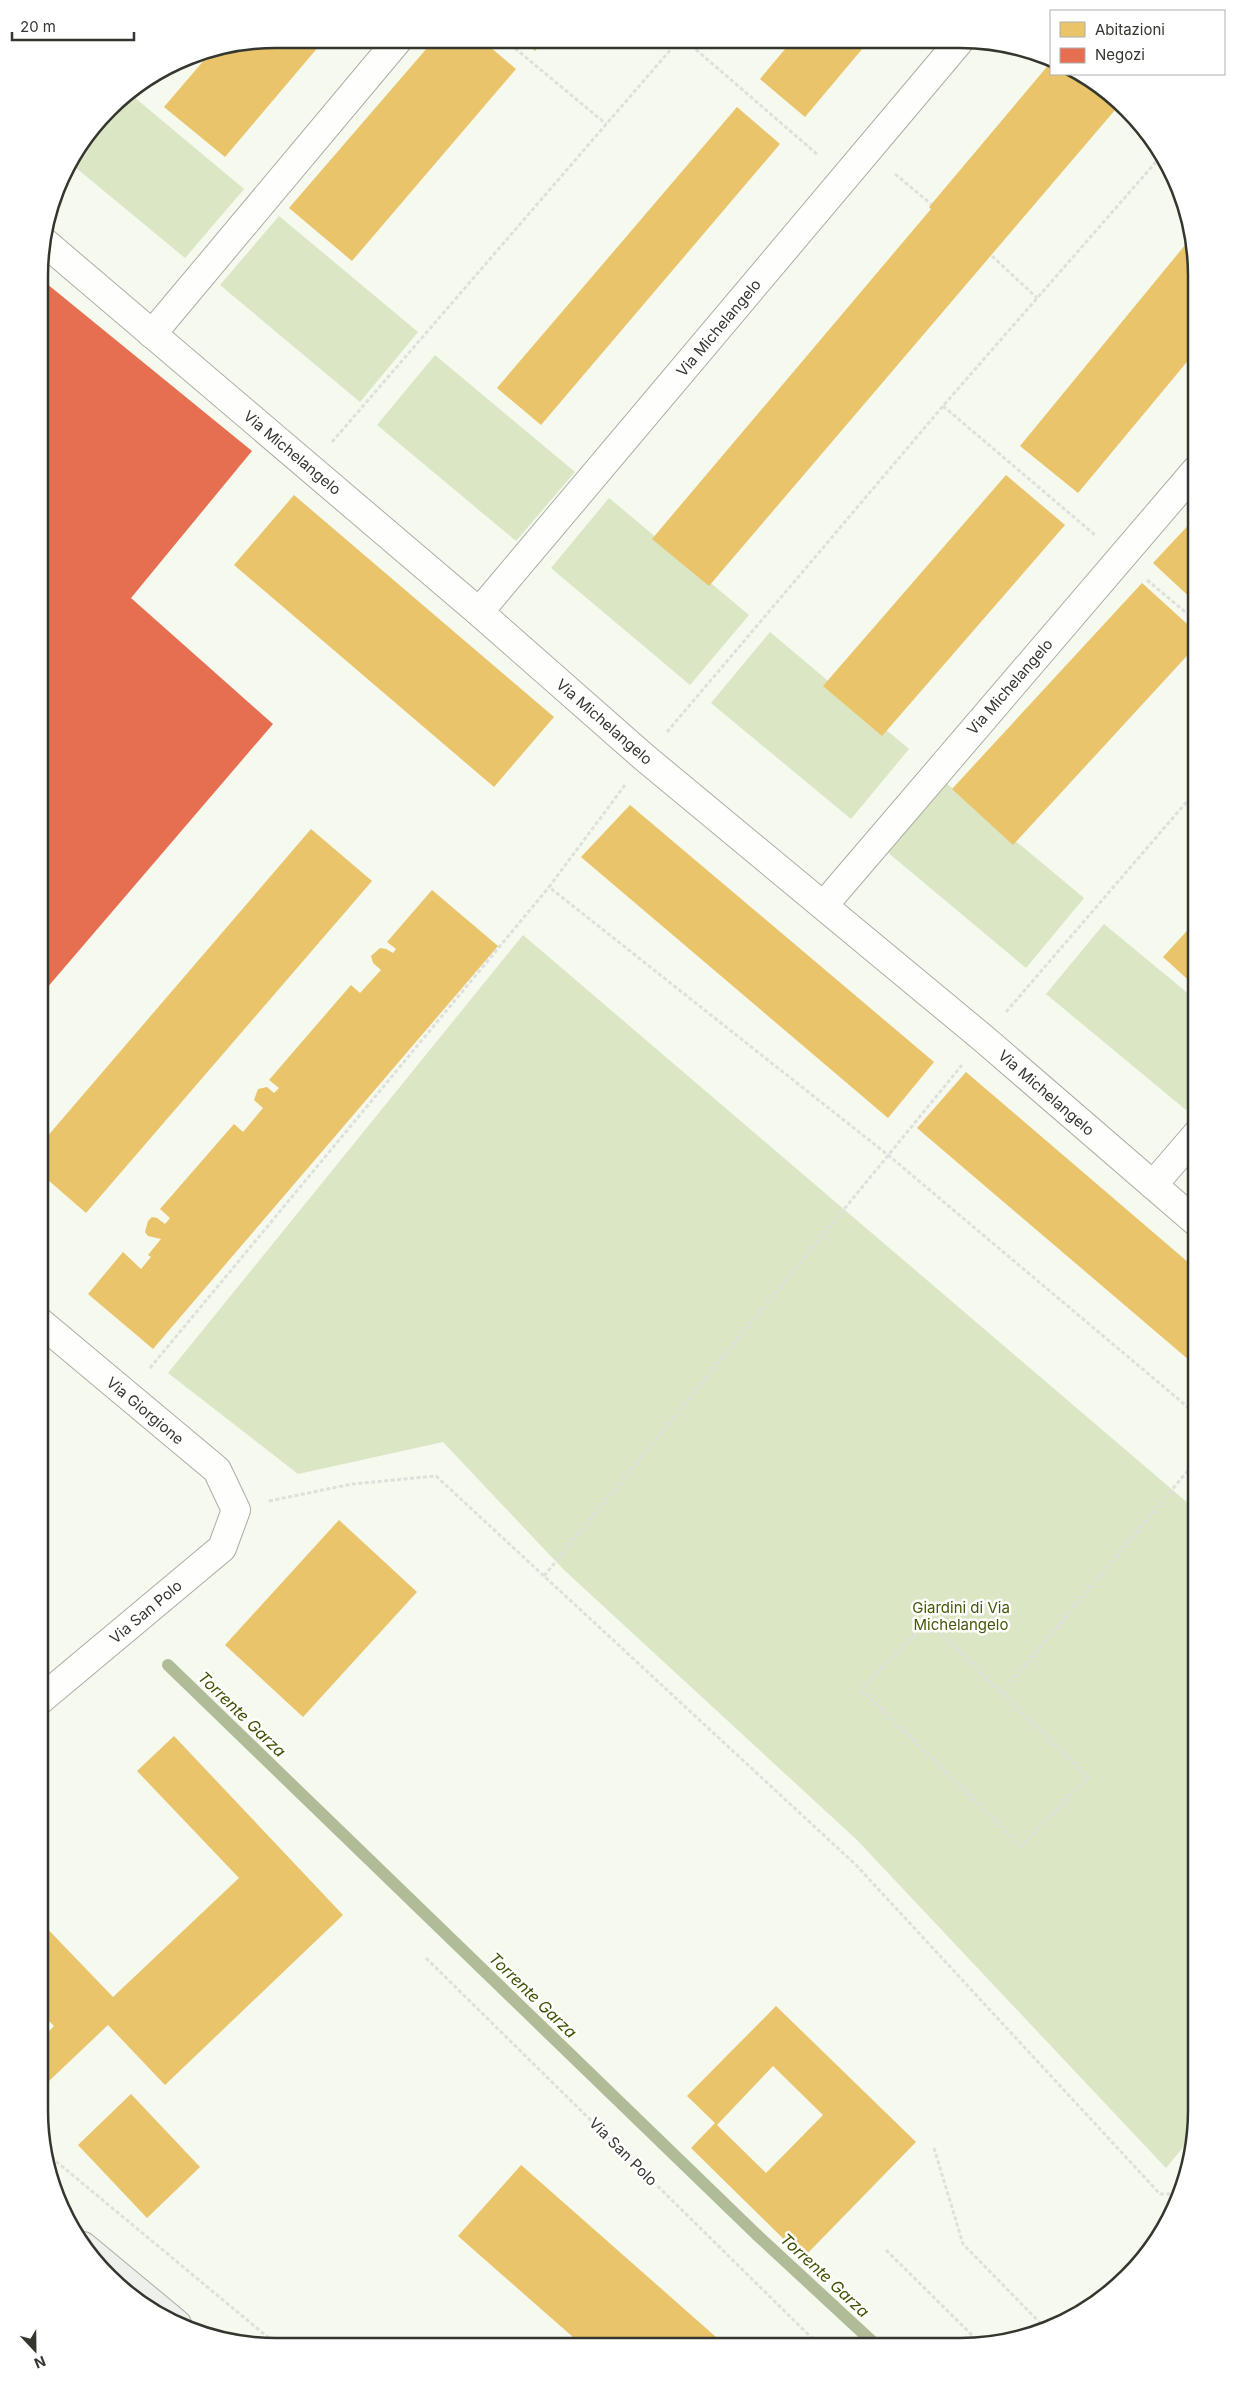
<svg xmlns="http://www.w3.org/2000/svg" width="1235" height="2385" viewBox="0 0 1235 2385" font-family="Inter,sans-serif">
  <style>
    .green { fill: #dbe6c5 }
    .homes { fill: #e9c46a; fill-rule: evenodd }
    .shops { fill: #e76f51 }
    .lines { fill: none; stroke-linecap: round; stroke-linejoin: round }
    .stream { stroke: #b0bc97; stroke-width: 12 }
    .street-casing { stroke: #abaea6; stroke-width: 30 }
    .secondary-casing { stroke: #abaea6; stroke-width: 30 }
    .path { stroke: #dfe0dc; stroke-width: 3; stroke-dasharray: 4 2.5; stroke-linecap: butt }
    .street { stroke: #fefefc; stroke-width: 28 }
    .secondary { stroke: #eef0eb; stroke-width: 28 }
    .labels { text-anchor: middle; stroke-width: 5; stroke-linejoin: round; paint-order: stroke }
    .street-label { font-size: 15px; fill: #34372e; stroke: #fff }
    .park-label { font-size: 15px; fill: #455809; stroke: #fff }
    .water-label { font-size: 16px; font-style: italic; fill: #3f5000; stroke: #fff }
    .rim { fill: none; stroke: #34372e; stroke-width: 2.5 }
  </style>
  <rect width="100%" height="100%" fill="#f5f9ee"/>
  <g class="green">
    <path d="M128,92L244,189L185,258L69,162L119,98Z"/>
    <path d="M279,216L418,332L360,402L220,285Z"/>
    <path d="M435,355L575,472L516,541L377,425Z"/>
    <path d="M609,498L749,615L690,685L551,568Z"/>
    <path d="M770,632L909,749L851,819L711,703Z"/>
    <path d="M945,782L1084,898L1026,968L886,851Z"/>
    <path d="M1104,924L1196,1000V1098L1186,1110L1046,994Z"/>
    <path d="M523,935L1196,1510V2125L1193,2135L1166,2168L857,1840L563,1569L443,1442L298,1474L168,1373Z"/>
  </g>
  <g class="homes">
    <path d="M276,39H325L225,157L164,107L211,52Z"/>
    <path d="M434,40H482L516,69L352,261L289,208Z"/>
    <path d="M523,40H545L535,51Z"/>
    <path d="M791,42H868L805,117L760,79Z"/>
    <path d="M1051,62V74H1080L1121,103L709,586L652,539L931,209L929,207Z"/>
    <path d="M737,107L780,144L541,425L497,388Z"/>
    <path d="M1190,239L1196,276V351L1078,493L1020,446Z"/>
    <path d="M1006,475L1065,525L882,736L823,686Z"/>
    <path d="M294,495L554,717L494,787L234,565Z"/>
    <path d="M1196,517V603L1153,563Z"/>
    <path d="M1142,583L1196,632V646L1013,845L952,789Z"/>
    <path d="M630,805L934,1062L888,1118L581,857Z"/>
    <path d="M1196,810V832L1187,816Z"/>
    <path d="M311,829L372,881L86,1213L40,1173V1145Z"/>
    <path d="M432,890L498,946L153,1349L88,1294L123,1252L141,1269L151,1257L148,1255L161,1239L148,1236L145,1232L148,1221L152,1217L157,1218L165,1224L170,1218L160,1209L234,1124L243,1132L263,1108L254,1100L258,1089L267,1087L274,1093L279,1088L269,1080L351,985L360,993L381,970L373,963L371,956L380,948L386,949L393,953L396,949L387,942Z"/>
    <path d="M1196,921V987L1163,957Z"/>
    <path d="M966,1072L1196,1269V1366L917,1128Z"/>
    <path d="M339,1520L417,1592L303,1717L225,1645Z"/>
    <path d="M174,1736L343,1915L165,2085L108,2025L49,2081L39,2070V2041L54,2026L39,2011V1920L113,1997L239,1878L137,1771Z"/>
    <path d="M776,2006L916,2142L803,2258L691,2148L715,2123L687,2096ZM773,2066L823,2115L766,2173L717,2125Z"/>
    <path d="M131,2094L200,2167L147,2218L78,2145Z"/>
    <path d="M521,2165L716,2337L708,2346L582,2345L458,2236Z"/>
  </g>
  <path class="shops" d="M41,279L252,451L131,598L273,724L40,996Z"/>
  <g class="lines">
    <path class="stream" d="M168,1665L756,2234L877,2346"/>
    <defs>
      <g id="street">
        <path d="M42,240L479,612L645,758L984,1039L1196,1222"/>
        <path d="M152,334L398,40"/>
        <path d="M479,612L958,43"/>
        <path d="M824,905L1196,470"/>
        <path d="M1153,1185L1196,1135"/>
        <path d="M39,1701L222,1548L236,1510L217,1470L40,1322"/>
      </g>
      <path id="secondary" d="M83,2246L177,2324"/>
    </defs>
    <use href="#street" class="street-casing"/>
    <use href="#secondary" class="secondary-casing"/>
    <g class="path">
      <path d="M505,40L606,124"/>
      <path d="M686,41L818,155"/>
      <path d="M895,174L931,204"/>
      <path d="M992,256L1037,298"/>
      <path d="M943,406L1095,535"/>
      <path d="M332,442L678,41"/>
      <path d="M1147,580L1196,621"/>
      <path d="M667,732L943,406L1162,155"/>
      <path d="M625,785L549,887L888,1155L1196,1414"/>
      <path d="M1006,1012L1196,791"/>
      <path d="M150,1368L549,887"/>
      <path d="M269,1501L352,1484L436,1476L856,1865L1160,2194H1180"/>
      <path d="M544,1576L962,1065"/>
      <path d="M928,1621L1088,1777L1021,1846L861,1689Z"/>
      <path d="M1002,1693L1196,1461"/>
      <path d="M426,1958L820,2346"/>
      <path d="M934,2148L963,2244L1046,2329"/>
      <path d="M46,2153L276,2344"/>
      <path d="M1176,2194L1177,2203"/>
      <path d="M886,2250L980,2343"/>
    </g>
    <use href="#street" class="street"/>
    <use href="#secondary" class="secondary"/>
  </g>
  <g class="labels">
    <g class="street-label">
      <text transform="translate(719 328) rotate(-50)" y="5">Via Michelangelo</text>
      <text transform="translate(292 453) rotate(40)" y="5">Via Michelangelo</text>
      <text transform="translate(1010 687) rotate(-49)" y="5">Via Michelangelo</text>
      <text transform="translate(604 722) rotate(41)" y="5">Via Michelangelo</text>
      <text transform="translate(1046 1093) rotate(41)" y="5">Via Michelangelo</text>
      <text transform="translate(145 1411) rotate(40)" y="5">Via Giorgione</text>
      <text transform="translate(146 1612) rotate(-40)" y="5">Via San Polo</text>
      <text transform="translate(623 2152) rotate(45)" y="5">Via San Polo</text>
    </g>
    <g class="park-label">
      <text x="961" y="1613">Giardini di Via<tspan x="961" dy="17">Michelangelo</tspan></text>
    </g>
    <g class="water-label">
      <text transform="translate(242 1714) rotate(44)" y="6">Torrente Garza</text>
      <text transform="translate(533 1995) rotate(44)" y="6">Torrente Garza</text>
      <text transform="translate(825 2275) rotate(43)" y="6">Torrente Garza</text>
    </g>
  </g>
  <path d="M0 0H1235V2385H0ZM276 48H960A228 228 0 0 1 1188 276V2110A228 228 0 0 1 960 2338H276A228 228 0 0 1 48 2110V276A228 228 0 0 1 276 48Z" fill="#fff" fill-rule="evenodd"/>
  <path class="rim" d="M276 48H960A228 228 0 0 1 1188 276V2110A228 228 0 0 1 960 2338H276A228 228 0 0 1 48 2110V276A228 228 0 0 1 276 48Z"/>
  <rect x="1050" y="10" width="175" height="65" fill="#ffffff" stroke="#aeafab"/>
  <rect x="1060" y="22" width="25" height="15" fill="#e9c46a" stroke="#aeafab"/>
  <text x="1095" y="35" font-size="15" fill="#34372e">Abitazioni</text>
  <rect x="1060" y="48" width="25" height="15" fill="#e76f51" stroke="#aeafab"/>
  <text x="1095" y="60" font-size="15" fill="#34372e">Negozi</text>
  <g transform="translate(35 2350) rotate(158)" stroke="#ffffff" stroke-width="4" paint-order="stroke">
  <path d="M0-4L9 19L0 12L-9 19Z" fill="#34372e"/>
  <text y="-8" font-size="14" font-weight="bold" text-anchor="middle" fill="#34372e">N</text>
  </g>
  <path d="M12 32v8h122v-8" fill="none" stroke="#34372e" stroke-width="2.5"/>
  <text x="20" y="32" font-size="15" fill="#34372e" stroke="#ffffff" stroke-width="4" paint-order="stroke">20 m</text>
</svg>
